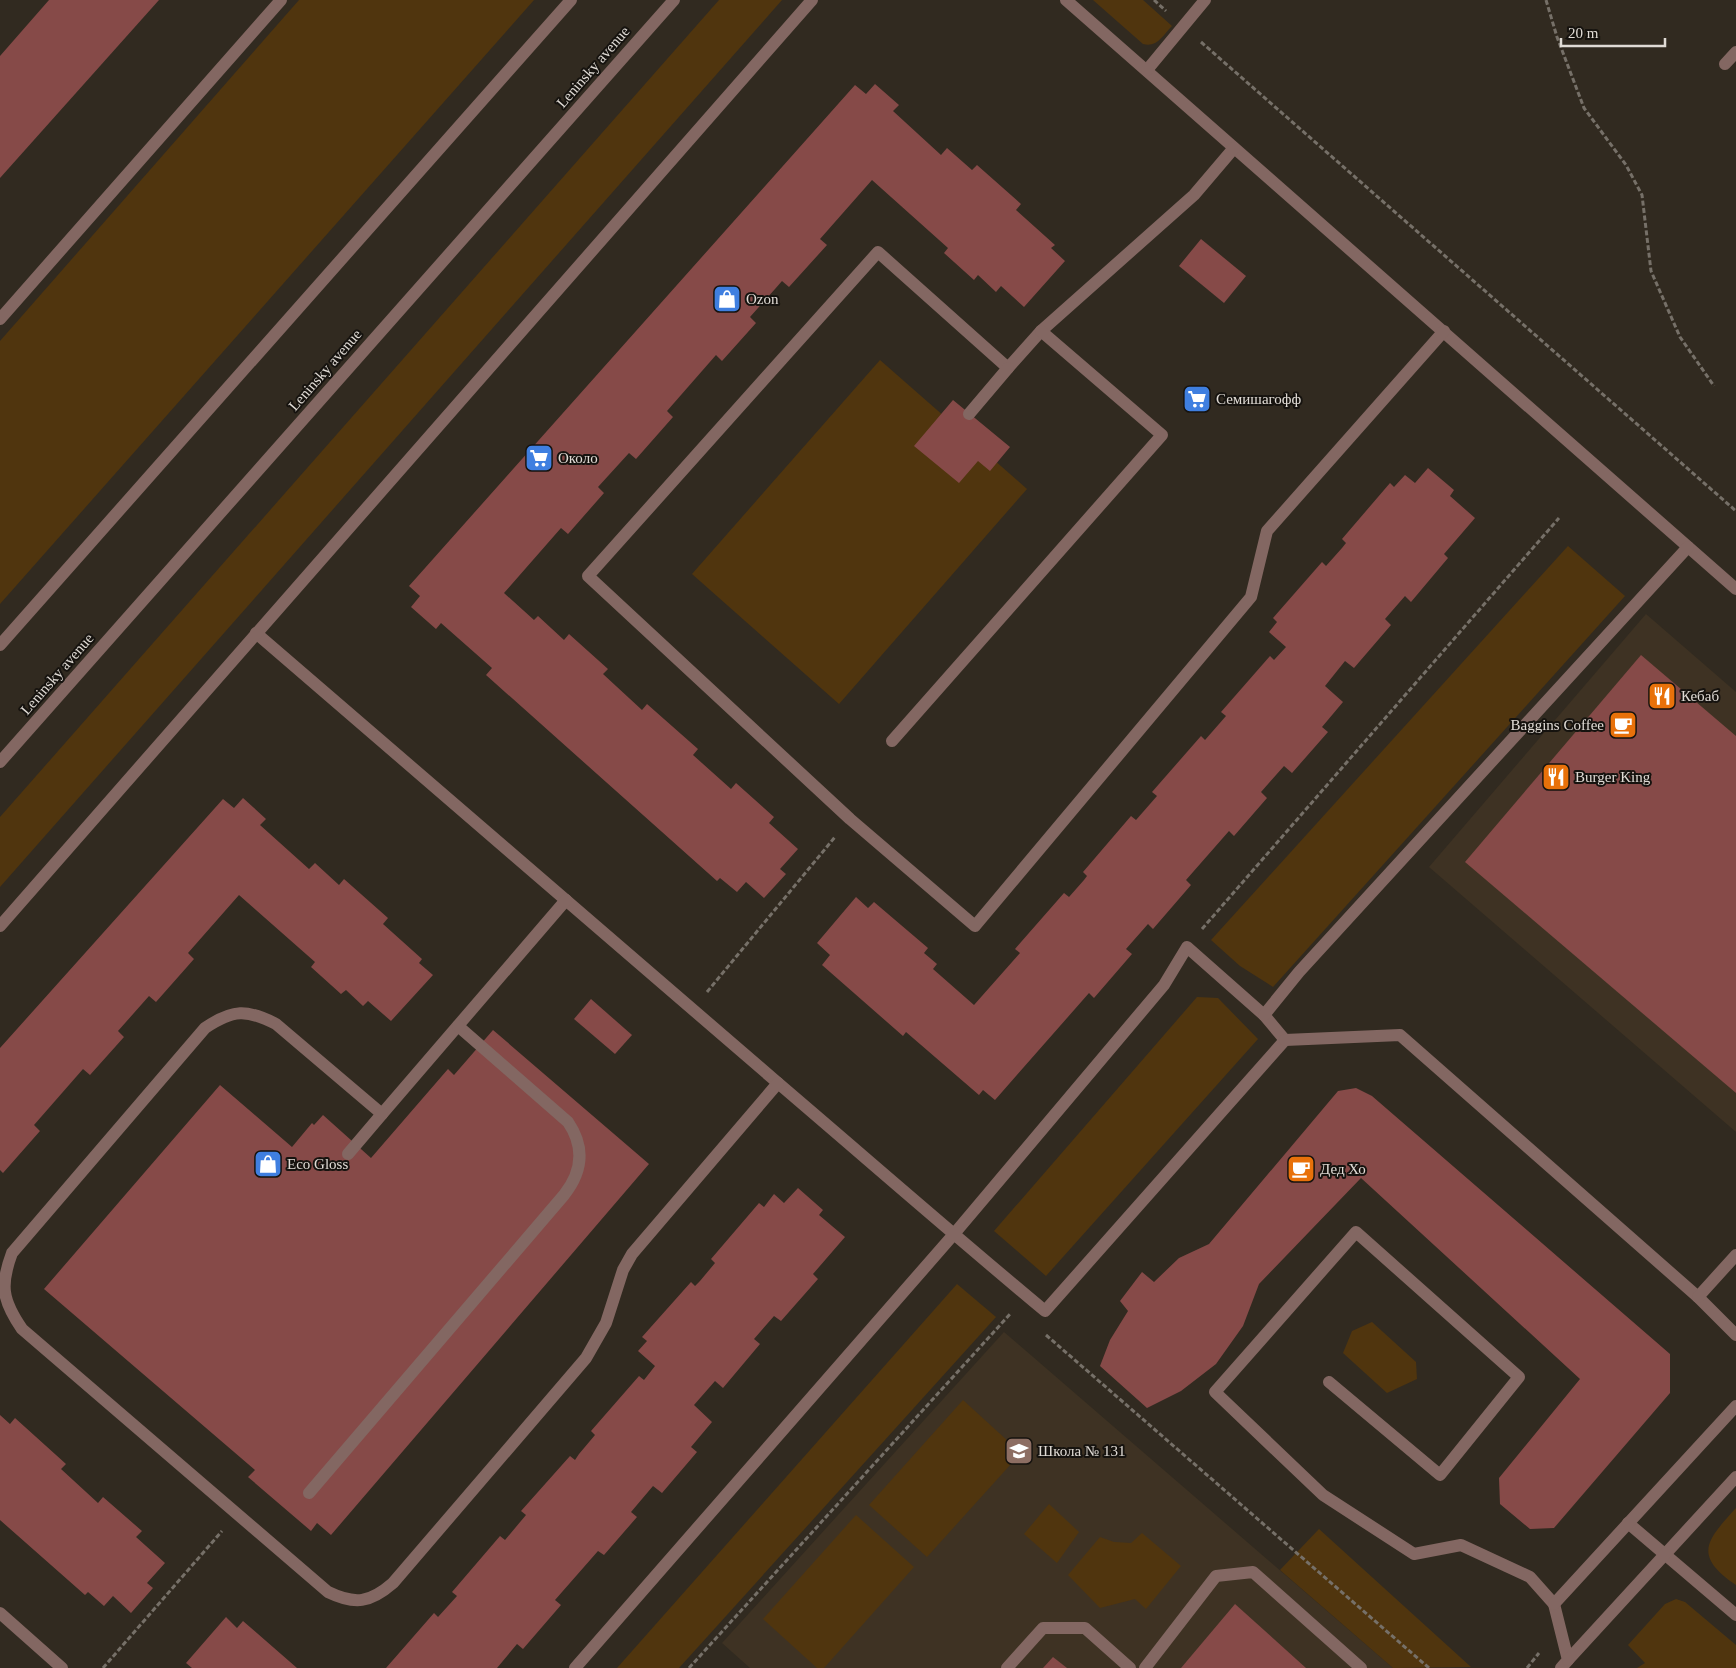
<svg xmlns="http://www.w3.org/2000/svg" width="1736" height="1668" viewBox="0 0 1736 1668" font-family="'Times New Roman',serif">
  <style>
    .built { fill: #3e3223 }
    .green { fill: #50350e }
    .building { fill: #864a48 }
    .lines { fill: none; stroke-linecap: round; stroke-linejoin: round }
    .path { stroke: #767068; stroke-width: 3; stroke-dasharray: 5 2.5; stroke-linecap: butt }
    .minor { stroke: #836762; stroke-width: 12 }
    .labels { text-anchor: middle; stroke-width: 4; stroke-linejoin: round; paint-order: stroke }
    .street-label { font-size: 15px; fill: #e0dbd5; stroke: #16130f }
    .poi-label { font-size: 15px; fill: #e0dbd5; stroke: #16130f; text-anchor: start }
  </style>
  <rect width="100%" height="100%" fill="#312a20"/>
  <g class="built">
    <path d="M1646,614L1736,692V1132L1429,867Z"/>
    <path d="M1004,1332L1393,1668H750L722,1643Z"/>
  </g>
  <g class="green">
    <path d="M299,0H534L0,604V341Z"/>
    <path d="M719,0H782L0,887V817Z"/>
    <path d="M1093,0H1143L1172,26C1163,35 1157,48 1143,44Z"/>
    <path d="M880,360L1027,489L839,704L692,574Z"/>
    <path d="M1568,546L1625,596L1273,987L1240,966L1211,940Z"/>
    <path d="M1197,997L1218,998L1258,1039L1046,1276L994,1231Z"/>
    <path d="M957,1284L996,1317L679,1668H617Z"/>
    <path d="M1372,1322L1416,1362L1417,1379L1387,1393L1343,1353L1352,1331Z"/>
    <path d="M963,1400L1021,1453L927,1557L869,1505Z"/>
    <path d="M1049,1504L1079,1532L1057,1563L1024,1534Z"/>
    <path d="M1736,1508V1585C1692,1555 1707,1540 1736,1508Z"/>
    <path d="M856,1515L914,1567L824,1668H817L763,1619Z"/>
    <path d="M1319,1529L1471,1667L1393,1668L1280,1570Z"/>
    <path d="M1142,1533L1181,1566L1146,1609L1135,1599L1100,1608L1068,1575L1100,1537L1114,1542L1131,1543Z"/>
    <path d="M1676,1599L1685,1602L1736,1645V1668H1637L1645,1663L1628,1645L1665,1604Z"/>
  </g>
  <g class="building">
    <path d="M49,0H159L0,178V56Z"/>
    <path d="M875,84L899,105L893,111L941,155L947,148L972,170L977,165L1021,204L1016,210L1055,245L1051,248L1065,261L1024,307L1001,286L996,292L978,275L974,280L944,253L948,248L872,180L820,239L827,245L789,287L782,281L775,289L750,317L756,323L722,361L716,355L667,411L673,417L636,459L629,453L598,487L604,493L568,534L561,528L504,593L534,620L538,616L564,640L569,634L608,669L603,674L642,710L647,704L698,749L693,755L731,789L736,783L774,817L769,823L798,849L780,869L786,874L764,898L746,882L737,892L720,878L717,881L486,675L492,668L441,623L436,629L411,607L420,596L409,586L855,85L866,94Z"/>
    <path d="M1201,239L1246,276L1224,303L1179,266Z"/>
    <path d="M953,400L1010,447L990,471L978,461L959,483L914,446Z"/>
    <path d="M1428,468L1454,490L1450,496L1475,518L1444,554L1448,558L1411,602L1405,596L1385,619L1391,625L1354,668L1345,661L1325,686L1343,702L1322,727L1328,732L1292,773L1284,766L1261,792L1267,798L1234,836L1229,831L1186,880L1191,885L1153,929L1148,924L1126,949L1132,954L1094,998L1089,993L995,1100L983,1090L979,1095L906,1032L903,1036L822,965L830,955L817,943L856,897L868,908L874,902L928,948L924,953L937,964L933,969L974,1005L1020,953L1015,949L1064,893L1069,897L1084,880L1087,876L1083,872L1131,816L1136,820L1157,796L1152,792L1201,736L1205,740L1226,716L1221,712L1270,656L1274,660L1286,647L1269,632L1277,622L1273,618L1322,562L1326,566L1342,548L1346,543L1342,539L1390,483L1394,487L1405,475L1415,483Z"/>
    <path d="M1641,655L1736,736V1093L1465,862Z"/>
    <path d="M243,798L266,819L260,825L309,869L315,863L339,885L344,879L388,918L383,924L422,959L419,963L433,975L391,1021L368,1001L363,1006L346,990L341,994L311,967L315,962L239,895L188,953L194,959L156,1002L149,996L118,1031L124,1037L90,1075L83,1069L34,1125L40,1131L3,1173L0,1170V1048L223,799L234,808Z"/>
    <path d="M591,999L632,1035L615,1054L574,1019Z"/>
    <path d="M493,1030L649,1164L331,1535L317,1523L311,1531L248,1477L255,1470L44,1289L220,1085L292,1147L312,1123L314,1125L323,1115L371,1158L448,1069L454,1075Z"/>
    <path d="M1356,1088L1372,1096L1670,1354V1393L1554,1528L1530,1529L1500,1504L1499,1478L1580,1379L1361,1178L1259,1284L1243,1326L1216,1364L1181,1391L1147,1408L1100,1366L1110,1340L1128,1311L1120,1301L1142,1272L1154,1282L1179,1258L1209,1244L1338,1091Z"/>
    <path d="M798,1188L823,1210L819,1215L845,1237L813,1274L818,1279L781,1321L774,1316L754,1339L760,1344L723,1388L715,1381L694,1405L712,1422L691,1447L697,1452L662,1493L653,1486L631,1512L637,1517L604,1555L598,1551L555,1600L561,1605L523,1649L517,1644L497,1668H386L434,1613L438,1617L457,1596L452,1592L500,1536L505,1540L526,1515L521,1511L570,1456L575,1460L579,1454L595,1435L591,1431L639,1376L644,1380L655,1366L638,1351L647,1341L642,1337L691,1282L695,1286L700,1281L715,1263L711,1259L759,1203L764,1207L774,1194L784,1203Z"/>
    <path d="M0,1415L10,1424L15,1418L66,1464L61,1469L98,1503L103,1497L142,1531L136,1537L165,1563L147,1583L153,1588L131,1613L113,1596L104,1606L88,1592L85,1595L0,1520Z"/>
    <path d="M1235,1604L1306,1668H1181Z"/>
    <path d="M226,1617L237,1628L243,1621L297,1668H192L186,1663Z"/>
    <path d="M1053,1657L1067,1668H1043Z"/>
  </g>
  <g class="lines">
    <g class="path">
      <path d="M1154,0L1166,11"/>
      <path d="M1546,0L1557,37L1584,108L1626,165L1642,195L1651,271L1680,337L1714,386"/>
      <path d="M1201,42L1736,511"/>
      <path d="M1202,929L1559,518"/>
      <path d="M707,992L835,837"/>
      <path d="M1046,1335L1429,1668"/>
      <path d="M103,1668L222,1531"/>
      <path d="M689,1668L1011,1313"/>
      <path d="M1527,1668L1539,1653"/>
    </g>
    <g class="minor">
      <path d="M1066,0L1736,589"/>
      <path d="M1725,64L1736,52"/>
      <path d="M1147,70L1205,0"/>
      <path d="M1234,148L1194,195L1041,331L1008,368L878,252L588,576L850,819L975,926L1251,597L1267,531L1444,331"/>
      <path d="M0,319L281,0"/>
      <path d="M969,414L1008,368"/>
      <path d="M256,633L778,1083C867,1159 955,1236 1045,1311L1285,1040L1264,1015L1187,947L1164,985L954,1234L575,1668"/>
      <path d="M0,645L571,0"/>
      <path d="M892,741L1162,435L1041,331"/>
      <path d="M0,762L674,0"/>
      <path d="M566,900L382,1114L276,1024C247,1009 233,1009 205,1028L12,1253C0,1285 2,1300 22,1329L328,1592C355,1605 370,1603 393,1583L586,1358L606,1323L623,1270L632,1254L778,1083"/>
      <path d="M0,926L812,0"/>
      <path d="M1264,1015L1299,972L1688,547"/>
      <path d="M1285,1040L1400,1035L1698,1297L1736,1335"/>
      <path d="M348,1154L382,1114"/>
      <path d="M1698,1297L1736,1255"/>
      <path d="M1329,1382L1440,1475L1519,1377L1356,1232L1215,1392L1323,1495L1414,1554L1461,1545L1530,1577L1554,1604L1568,1660L1561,1668"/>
      <path d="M309,1493L564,1195C583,1171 585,1147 568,1122L458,1026"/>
      <path d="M1628,1523L1736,1615"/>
      <path d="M1554,1604L1736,1406"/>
      <path d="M0,1613L62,1668"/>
      <path d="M1568,1660L1736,1477"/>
      <path d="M1007,1668L1043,1628H1085L1130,1668"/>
      <path d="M1145,1668L1216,1576L1253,1572L1361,1668"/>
    </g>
  </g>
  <defs>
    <symbol id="shop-square" viewBox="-11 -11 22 22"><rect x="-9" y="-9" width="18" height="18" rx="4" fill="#3f7fe0" stroke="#16130f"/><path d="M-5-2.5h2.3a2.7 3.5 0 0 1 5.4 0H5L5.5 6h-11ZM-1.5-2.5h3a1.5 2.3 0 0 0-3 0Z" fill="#fff"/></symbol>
    <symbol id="supermarket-square" viewBox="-11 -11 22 22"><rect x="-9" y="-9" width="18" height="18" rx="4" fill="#3f7fe0" stroke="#16130f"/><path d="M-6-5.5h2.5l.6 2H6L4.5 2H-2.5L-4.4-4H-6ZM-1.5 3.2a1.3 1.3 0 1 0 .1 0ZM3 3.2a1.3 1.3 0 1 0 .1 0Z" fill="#fff"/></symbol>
    <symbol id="restaurant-square" viewBox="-11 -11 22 22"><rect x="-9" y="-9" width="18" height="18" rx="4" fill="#e8710a" stroke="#16130f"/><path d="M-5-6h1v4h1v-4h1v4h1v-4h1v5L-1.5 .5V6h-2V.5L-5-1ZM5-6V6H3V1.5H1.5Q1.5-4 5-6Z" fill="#fff"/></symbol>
    <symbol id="cafe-square" viewBox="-11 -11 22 22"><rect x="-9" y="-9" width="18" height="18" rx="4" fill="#e8710a" stroke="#16130f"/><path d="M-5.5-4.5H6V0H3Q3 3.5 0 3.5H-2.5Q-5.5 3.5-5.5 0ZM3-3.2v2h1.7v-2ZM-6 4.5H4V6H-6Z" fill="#fff"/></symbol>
    <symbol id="school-square" viewBox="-11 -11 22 22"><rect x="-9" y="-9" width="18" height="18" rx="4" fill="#8d6e63" stroke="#16130f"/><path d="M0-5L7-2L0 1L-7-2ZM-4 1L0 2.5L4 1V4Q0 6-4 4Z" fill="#fff"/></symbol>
  </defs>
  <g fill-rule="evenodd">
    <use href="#shop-square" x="711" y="283" width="32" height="32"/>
    <use href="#supermarket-square" x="1181" y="383" width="32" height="32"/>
    <use href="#supermarket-square" x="523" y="442" width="32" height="32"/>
    <use href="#restaurant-square" x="1646" y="680" width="32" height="32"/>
    <use href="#cafe-square" x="1607" y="709" width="32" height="32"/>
    <use href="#restaurant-square" x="1540" y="761" width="32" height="32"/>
    <use href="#shop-square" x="252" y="1148" width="32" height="32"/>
    <use href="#cafe-square" x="1285" y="1153" width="32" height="32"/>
    <use href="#school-square" x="1003" y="1435" width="32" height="32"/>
  </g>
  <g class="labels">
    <g class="street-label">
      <text transform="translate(593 67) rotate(-49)" y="5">Leninsky avenue</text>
      <text transform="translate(325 370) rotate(-49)" y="5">Leninsky avenue</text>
      <text transform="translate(57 674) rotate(-49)" y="5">Leninsky avenue</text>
    </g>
    <g class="poi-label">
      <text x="746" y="304">Ozon</text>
      <text x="1216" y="404">Семишагофф</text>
      <text x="558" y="463">Около</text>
      <text x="1681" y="701">Кебаб</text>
      <text x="1604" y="730" text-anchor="end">Baggins Coffee</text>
      <text x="1575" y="782">Burger King</text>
      <text x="287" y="1169">Eco Gloss</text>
      <text x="1320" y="1174">Дед Хо</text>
      <text x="1038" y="1456">Школа № 131</text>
    </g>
  </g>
  <path d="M1561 38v8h104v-8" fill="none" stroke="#e0dbd5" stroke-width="2.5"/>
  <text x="1568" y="38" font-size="15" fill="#e0dbd5" stroke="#16130f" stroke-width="4" paint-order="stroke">20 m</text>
</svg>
